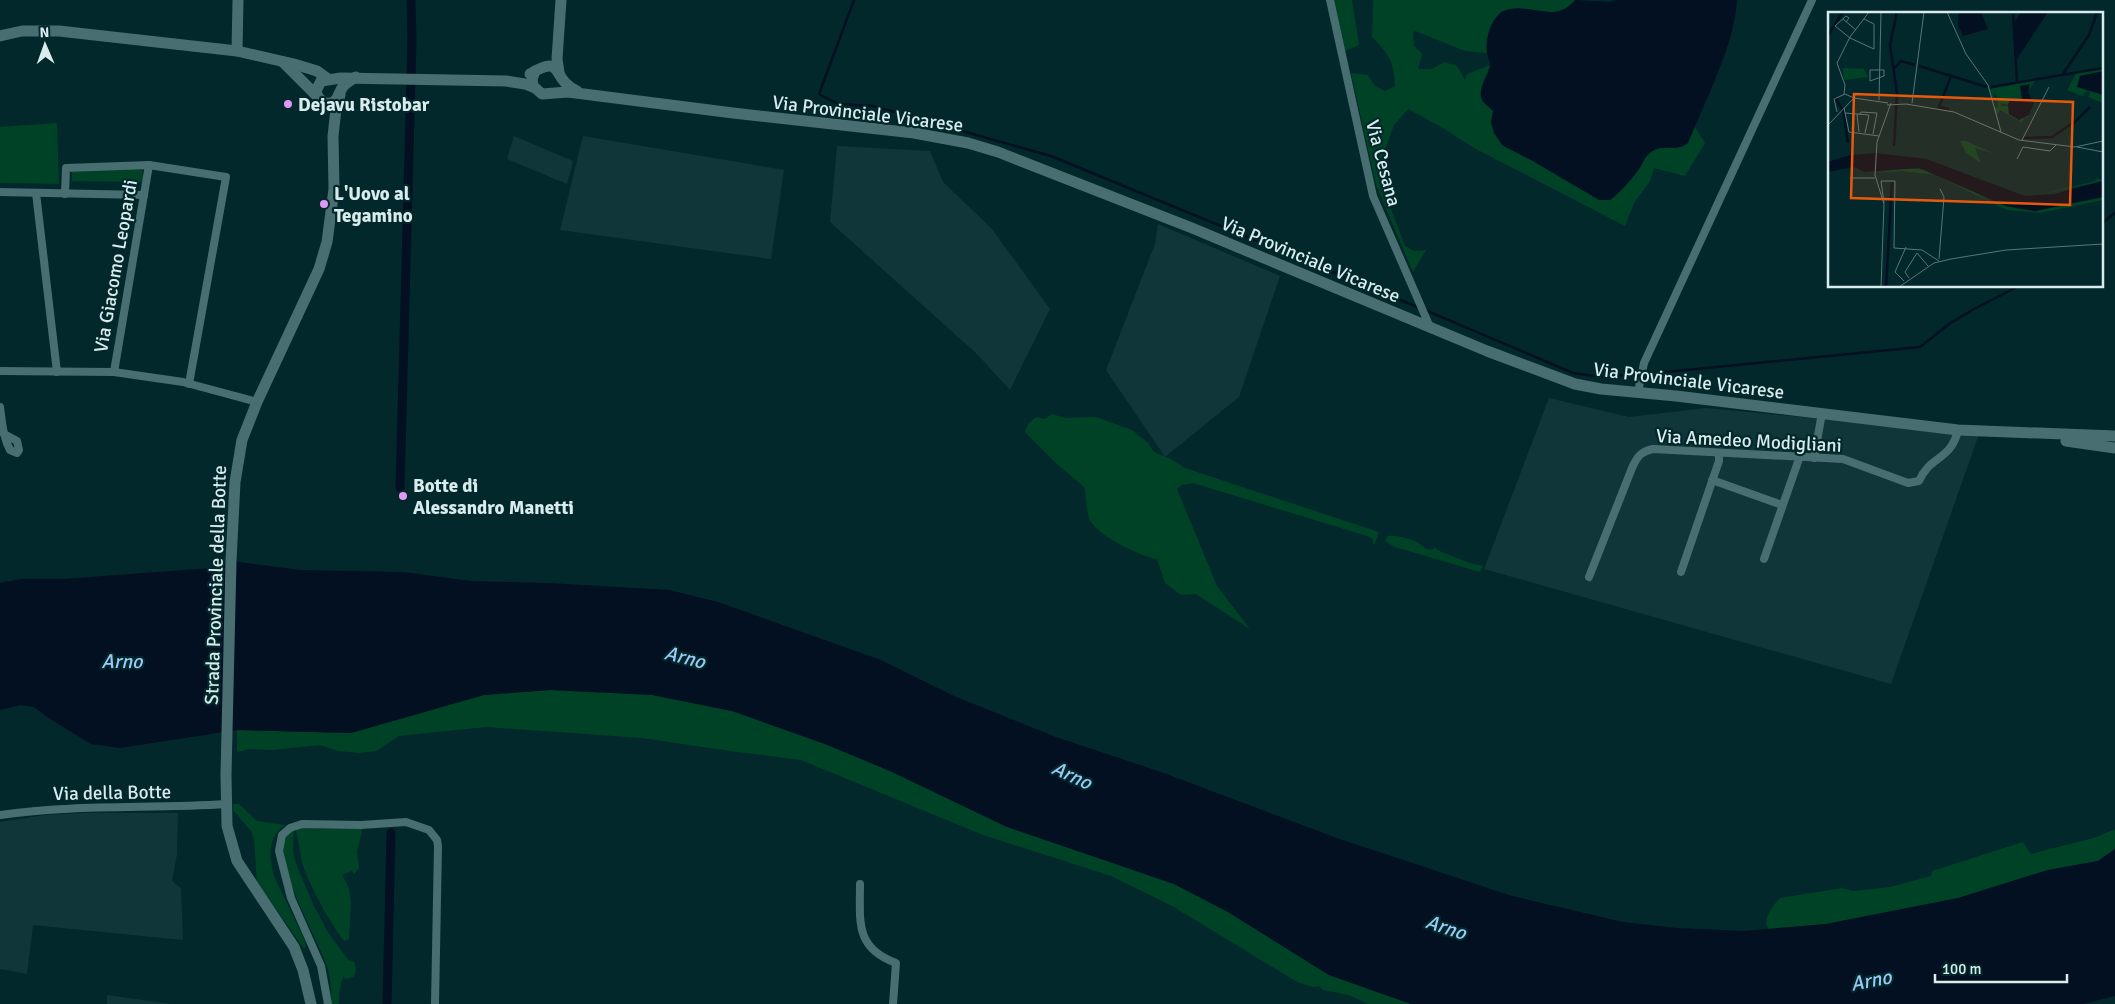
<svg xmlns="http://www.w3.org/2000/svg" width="2115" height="1004" viewBox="0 0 2115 1004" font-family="Signika,sans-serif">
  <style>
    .built { fill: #103639 }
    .green { fill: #004226 }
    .water { fill: #021021 }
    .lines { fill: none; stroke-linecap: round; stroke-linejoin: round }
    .stream { stroke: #021021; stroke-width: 2.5 }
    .canal { stroke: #021021; stroke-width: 9 }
    .street { stroke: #496e72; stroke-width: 8 }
    .secondary { stroke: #496e72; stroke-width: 11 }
    .poi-dot { fill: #dd99f3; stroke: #02282c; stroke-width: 2 }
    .labels { text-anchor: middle; stroke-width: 4.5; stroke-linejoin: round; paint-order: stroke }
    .poi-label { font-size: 19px; font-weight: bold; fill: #d8ebed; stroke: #02282c; text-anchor: start }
    .street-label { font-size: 19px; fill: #d8ebed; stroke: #02282c }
    .water-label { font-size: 20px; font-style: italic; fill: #9cc9f7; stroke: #02282c }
    .inset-river { fill: none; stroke: #021021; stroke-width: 2.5 }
    .inset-road { fill: none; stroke: #587679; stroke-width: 1 }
    .view { fill: #e8590c; fill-opacity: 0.15; stroke: #e8590c; stroke-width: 2.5 }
    .inset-edge { fill: none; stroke: #d8ebed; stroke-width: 2.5 }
  </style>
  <rect width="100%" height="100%" fill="#02282c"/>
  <g class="built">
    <path d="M514,136L573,161L567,184L507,159Z"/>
    <path d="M583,136L784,170L771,259L560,230Z"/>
    <path d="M837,146L930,151L943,182L992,229L1050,309L1010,390L977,354L830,222Z"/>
    <path d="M1158,224L1280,276L1239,397L1165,457L1106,370L1155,244Z"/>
    <path d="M1549,398L1629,417L1706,408L1979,434L1891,684L1484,569Z"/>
    <path d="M82,813H178L177,854L172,881L181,888L183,940L33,925L27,974L0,969V822L45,815Z"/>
    <path d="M107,995L172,1004H107Z"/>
  </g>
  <g class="green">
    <path d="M1332,0H1352L1359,45L1345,51Z"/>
    <path d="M1373,0H1575C1572,4 1568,9 1564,10C1554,14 1543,11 1533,10C1499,5 1486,19 1487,53L1465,51L1413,30L1414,46L1422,54L1418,69H1432L1444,62L1457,66L1465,80L1467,74L1490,65L1482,87L1484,103L1493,111V117L1502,145L1531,160L1623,189C1627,183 1647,154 1652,151C1674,138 1680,163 1695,127L1705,143L1685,176L1654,168L1650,181L1634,203L1625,226L1474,148L1443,128L1408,109L1394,125L1384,153L1380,180L1405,246L1414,251L1426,250L1413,272L1376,185L1351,73L1368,75L1375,86L1385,91L1395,86C1394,62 1389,54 1372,37Z"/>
    <path d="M57,123L59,184L0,183V127Z"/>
    <path d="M143,168L142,182L72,181V172Z"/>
    <path d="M1052,414L1065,418L1096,417L1132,430L1148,443L1154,452L1171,459L1185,468L1379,532L1374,546L1372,539L1367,536L1193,483L1182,485L1177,489L1217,586L1250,629L1196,594L1181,595L1165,583L1157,559C1141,557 1094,534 1089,518C1086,509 1086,497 1085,488L1056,463L1025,432L1028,424L1036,417L1045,419Z"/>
    <path d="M1388,536C1399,535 1418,540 1426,549L1432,550L1435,547L1437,550L1467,562L1483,566L1480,572L1395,547L1385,541Z"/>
    <path d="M550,690L652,695L732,711L825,744L890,771L1007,827L1174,884L1228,912L1329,975L1411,1004H1368L1349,995L1323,990L1319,986L1313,987L1299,983L1172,906L1111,876L983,835L801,760L730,751L642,738L486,727L399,736L376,751L359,753L338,751L320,745L272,750L250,749L237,752V730L351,733L484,695Z"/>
    <path d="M233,804H239L257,821L286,825C267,835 269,857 274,876L305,941L306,946L304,949L257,882L254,839L251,831L233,810Z"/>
    <path d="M306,826L363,827L357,852L359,868L354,874L352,871L342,875L349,888L351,904L349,939L344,941C330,923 306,880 301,858C299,849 299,840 296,831L297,828Z"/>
    <path d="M294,829L293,852L296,864L314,906L328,932L349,961L354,962C356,968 357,972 353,977L346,979L343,976L339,994V1004H332C331,991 331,978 327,966C319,941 271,859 285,836C287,833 291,831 294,829Z"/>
    <path d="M2115,830V849L2098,861L2048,870L1958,898L1826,924L1769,929C1761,922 1773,905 1780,898L1842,888L1853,891L1890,887L1931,876L1932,871L2023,842L2031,854L2085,840C2096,839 2104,832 2115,830Z"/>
  </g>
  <g class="water">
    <path d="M1575,0L1610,2L1616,0H1737C1735,44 1705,101 1688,143C1674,153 1665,143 1651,152C1645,156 1645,159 1642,164C1638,173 1618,195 1610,200H1599L1531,160L1502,145L1494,133L1491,122L1493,111C1489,106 1482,103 1481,97C1479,87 1487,77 1490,67C1491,62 1488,58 1487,53C1485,40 1491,18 1503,11C1527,0 1554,26 1575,0Z"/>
    <path d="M231,561L301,570L403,572L471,581L549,583L669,590L718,602L881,660L954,696L1056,737L1161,772L1334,837L1512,896L1623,922L1677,928L1743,931L1826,924L1958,898L2048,870L2098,861L2115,849V996L2083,1004H1411L1329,975L1228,912L1174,884L1007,827L890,771L825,744L732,711L652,695L550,690L484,695L351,733L237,730L120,748L91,744L50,719L34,707L21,705L0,710V583L21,579H63L211,568Z"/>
  </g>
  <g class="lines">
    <g class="stream">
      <path d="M854,0L819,94L838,104L873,106L1051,156L1420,308"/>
      <path d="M2101,224L2115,213"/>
      <path d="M1425,310L1573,373L1601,377L1639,374"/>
      <path d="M1645,374L1920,347L1949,324L1974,309L2019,286"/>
    </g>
    <g class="canal">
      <path d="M400,488L412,40L411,0"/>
      <path d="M387,1004L391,833"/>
    </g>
    <g class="street">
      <path d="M1330,0L1373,196L1430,327"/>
      <path d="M0,192L144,195"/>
      <path d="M36,193L57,372"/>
      <path d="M65,194L66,168L149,165L226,177L189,384"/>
      <path d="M0,371L114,372L183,382L257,402"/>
      <path d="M114,372L149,165"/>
      <path d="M1638,392L1644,363L1812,0"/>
      <path d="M0,407C2,422 3,437 10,450L17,453L19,450L17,441L4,434"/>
      <path d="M1814,458L1822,413"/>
      <path d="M1712,480L1782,505"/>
      <path d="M1764,559L1800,456"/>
      <path d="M1681,572L1719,461V453"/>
      <path d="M1589,577L1632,468C1637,457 1640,452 1653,449L1843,459L1908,483L1919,481C1930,455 1951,461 1958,430"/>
      <path d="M0,815C75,804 150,809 226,804"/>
      <path d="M860,884C860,922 855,948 896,963L893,1004"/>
      <path d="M328,1004L321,966L291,898L279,851L282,835L290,828L302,824L361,825L406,822L429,830L437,840L438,846L435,1004"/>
    </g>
    <g class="secondary">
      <path d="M0,36L22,31H59L237,51L294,64L317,71L328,79"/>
      <path d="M237,51L238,0"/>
      <path d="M283,62L324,103C337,105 337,97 342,88C345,83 351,80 356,77"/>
      <path d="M535,71L532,79L533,86L542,94L568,92L733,113L914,133L968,143L998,152L1192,228L1487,351L1575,384L1601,389L1676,396L1958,430L2115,436"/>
      <path d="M559,72L557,59L561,0"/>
      <path d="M530,74C565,53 550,79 577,91"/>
      <path d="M318,98L316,91L321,81L341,78L506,81L525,84L535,88"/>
      <path d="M2066,441L2115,448"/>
      <path d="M311,1004L303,970L294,947L237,861L227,826L226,775L231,561L235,482L242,440L257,402L319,269L327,242L334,189L333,136L336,109L340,95"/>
    </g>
  </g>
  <g class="poi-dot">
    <circle cx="288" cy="104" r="5"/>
    <circle cx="324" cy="204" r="5"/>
    <circle cx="403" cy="496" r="5"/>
  </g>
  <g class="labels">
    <g class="poi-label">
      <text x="298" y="111">Dejavu Ristobar</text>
      <text x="334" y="200">L'Uovo al<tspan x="334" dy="22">Tegamino</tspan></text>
      <text x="413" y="492">Botte di<tspan x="413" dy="22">Alessandro Manetti</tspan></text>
    </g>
    <g class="street-label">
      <text transform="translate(868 113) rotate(7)" y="7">Via Provinciale Vicarese</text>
      <text transform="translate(1384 163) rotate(75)" y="7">Via Cesana</text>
      <text transform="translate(1311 259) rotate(23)" y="7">Via Provinciale Vicarese</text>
      <text transform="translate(115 266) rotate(-80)" y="7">Via Giacomo Leopardi</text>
      <text transform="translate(1689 380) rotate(7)" y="7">Via Provinciale Vicarese</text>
      <text transform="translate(1749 440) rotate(3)" y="7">Via Amedeo Modigliani</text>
      <text transform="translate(215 585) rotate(-88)" y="7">Strada Provinciale della Botte</text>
      <text transform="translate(112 792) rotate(-1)" y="7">Via della Botte</text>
    </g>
    <g class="water-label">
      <text transform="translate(685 657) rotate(14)" y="7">Arno</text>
      <text x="122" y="668">Arno</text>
      <text transform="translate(1072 775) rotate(25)" y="7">Arno</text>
      <text transform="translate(1446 927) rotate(18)" y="7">Arno</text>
      <text transform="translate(1871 980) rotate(-11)" y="7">Arno</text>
    </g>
  </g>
  <g transform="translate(1828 12)">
    <rect width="275" height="275" fill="#02282c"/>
    <path d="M15,56L36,57L40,65L16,68ZM275,56V91L260,85L262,81L259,79L254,84L239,78L248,61ZM208,68L194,88H182L180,93L173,91V94H180L181,102L191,108L201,101L200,106L197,105L194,111L172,98L169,103L172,115L166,94L170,96L169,84L166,81L165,92L162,77ZM132,129H138L167,142L147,136L153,151L138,141ZM74,156L100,158L145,178L160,188L191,197L207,199L275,185V188L213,201L179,198L107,163L74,159L48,161ZM269,166L275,169L206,184L267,169Z" fill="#004226"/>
    <path d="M131,0H153L160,17L135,24L130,13ZM193,0H220L189,47L186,11ZM275,59V83L249,75L252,64ZM202,72L200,81L206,91L201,103L191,108L181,102L180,92L182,88H194L192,74ZM48,141L98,147L197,184L226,182L275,169V185L207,199L178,194L91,156L36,160L26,155L0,160V150L6,148L22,143Z" fill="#021021"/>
    <path class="inset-river" d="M185,0L189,71M0,23L15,0M91,54L159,75M65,58L73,49L87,53M235,62L261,23L269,0M163,75L275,56M7,85L15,99L20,131M121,97L111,95L123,64M196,126L224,125L248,109L262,95M66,134L69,81L62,33L69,0M58,275L64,170"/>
    <path class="inset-road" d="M119,0L138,42L160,73L173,120M15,7L28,18M18,10L21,6L18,4L7,14L22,26M22,26L46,37V12L36,7M42,58H56V64L42,69ZM16,82L17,73L9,51L22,25L41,0M51,88L53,0M84,91L96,0M59,93L78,92L126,100L191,128L247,135L275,129M16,96L21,120L51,124M9,100L6,87L17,82L26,86M17,101L41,103M29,102L31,120M32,102L33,100L49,101L45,122M0,113L26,86L60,91M37,121L41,103M194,128L221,75M249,135L275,140M189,147L195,135L222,139L228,133M22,166H47M56,191L53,169H67L66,236L94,238L111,249M111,247L116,185L112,177M81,266L77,260L89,241L100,254M76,269L67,260L78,235M53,275L56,192L47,163L49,130L63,91M71,275L106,251L123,247L178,238L275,232"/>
    <path class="view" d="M26,82L245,90L242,193L23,186Z"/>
    <rect width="275" height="275" class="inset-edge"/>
  </g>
  <g transform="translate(45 45) rotate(358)" stroke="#02282c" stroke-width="4" paint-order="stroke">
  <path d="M0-4L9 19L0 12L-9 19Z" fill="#d8ebed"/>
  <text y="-8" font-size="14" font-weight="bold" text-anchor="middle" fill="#d8ebed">N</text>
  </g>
  <path d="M1935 974v8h132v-8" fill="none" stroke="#d8ebed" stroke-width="2.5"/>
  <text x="1942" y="974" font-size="15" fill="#d8ebed" stroke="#02282c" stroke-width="4" paint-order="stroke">100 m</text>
</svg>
